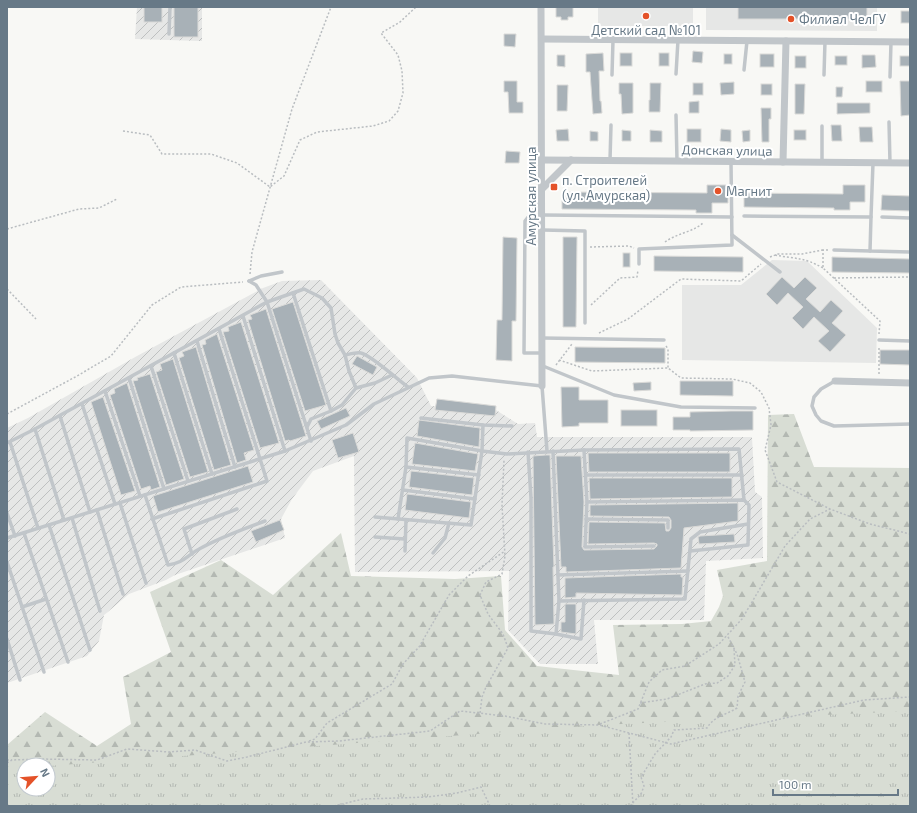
<svg xmlns="http://www.w3.org/2000/svg" width="917" height="813" viewBox="0 0 917 813" font-family="'Exo 2',sans-serif">
  <style>
    .built { fill: #e6e7e6 }
    .industrial { fill: url(#industrial-furrows) }
    .forest { fill: url(#forest-firs); fill-rule: evenodd }
    .park { fill: url(#park-tufts) }
    .building { fill: #a8b1b7; stroke: #dadad8 }
    .lines { fill: none; stroke-linecap: round; stroke-linejoin: round }
    .path { stroke: #b9bdc0; stroke-width: 1.5; stroke-dasharray: 2 2; stroke-linecap: butt }
    .service { stroke: #c1c6ca; stroke-width: 3.5 }
    .minor { stroke: #c1c6ca; stroke-width: 7 }
    .poi-dot { fill: #e45229; stroke: #fff; stroke-width: 1.5 }
    .labels { text-anchor: middle; stroke-width: 4; stroke-linejoin: round; paint-order: stroke }
    .poi-label { font-size: 13px; fill: #677987; stroke: #fff; text-anchor: start }
    .street-label { font-size: 13px; fill: #677987; stroke: #fff }
  </style>
  <defs>
    <pattern id="industrial-furrows" width="10" height="10" patternUnits="userSpaceOnUse"><rect width="10" height="10" fill="#e6e7e6"/><path d="M-1 1l2-2M0 10L10 0M9 11l2-2" fill="none" stroke="#bec0c0"/></pattern>
    <pattern id="forest-firs" width="22" height="20" patternUnits="userSpaceOnUse"><rect width="22" height="20" fill="#d8ddd4"/><path d="M5 1l3.5 6h-7zM16 11l3.5 6h-7z" fill="#b3b8b2"/></pattern>
    <pattern id="park-tufts" width="24" height="20" patternUnits="userSpaceOnUse"><rect width="24" height="20" fill="#d8ddd4"/><path d="M3 7l-1-3M5 7V3M7 7l1-3M15 17l-1-3M17 17v-4M19 17l1-3" fill="none" stroke="#b3b8b2"/></pattern>
  </defs>
  <rect width="100%" height="100%" fill="#f8f8f5"/>
  <g class="built">
    <rect x="598" y="7" width="95" height="19"/>
    <path d="M706,7H877V31L706,30Z"/>
    <path d="M772,260L807,261L877,328L876,363L682,360V285H741Z"/>
  </g>
  <g class="industrial">
    <path d="M137,7H202V41L135,39Z"/>
    <path d="M321,280L417,378L431,406L496,410L518,424L535,423L537,437H752L755,492L762,497L763,558L706,561L704,620H594L598,664H540L508,630L509,571L355,572L354,456L313,471L292,499L281,519L285,538L175,575L166,580L129,594L104,615L99,641L87,656L7,683V428L28,418L137,356L263,288L282,281Z"/>
  </g>
  <path class="forest" d="M794,414L814,467L910,468V806H7V745L45,712L97,746L131,724L123,677L171,652L150,592L221,560L273,595L341,533L351,576L455,579L501,576L505,630L537,666L619,675L613,625L682,624L711,621L719,607L723,596L717,570L767,561L768,415ZM24,765H48V789H24Z"/>
  <path class="park" d="M910,711V806H7V769L24,768V789H48V766L599,725Z"/>
  <g class="building">
    <rect x="144" y="7" width="18" height="15"/>
    <rect x="174" y="7" width="24" height="30"/>
    <path d="M556,7H573V17H568V20H561V17H556Z"/>
    <rect x="738" y="7" width="129" height="12"/>
    <rect x="901" y="11" width="9" height="12"/>
    <path d="M504,34H516L515,47L504,46Z"/>
    <path d="M693,51L703,52L702,63L692,62Z"/>
    <path d="M603,53L604,71H599L600,101H601L602,113L593,114L590,72H586V54Z"/>
    <rect x="620" y="53" width="12" height="13"/>
    <rect x="659" y="53" width="10" height="13"/>
    <rect x="724" y="54" width="8" height="10"/>
    <rect x="760" y="54" width="14" height="13"/>
    <path d="M557,55H565V67L557,66Z"/>
    <path d="M862,55H875L876,67L862,68Z"/>
    <rect x="795" y="56" width="11" height="12"/>
    <rect x="835" y="56" width="12" height="9"/>
    <rect x="900" y="56" width="10" height="10"/>
    <path d="M504,81H517V102H523V113H509L508,92H504Z"/>
    <rect x="866" y="81" width="16" height="11"/>
    <path d="M900,81H910V115L901,116Z"/>
    <path d="M734,82V94L721,95L720,83Z"/>
    <path d="M619,83H633V113L622,114L621,94H619Z"/>
    <path d="M650,83H661L660,112H649V100H650Z"/>
    <rect x="693" y="83" width="10" height="12"/>
    <rect x="761" y="84" width="11" height="11"/>
    <path d="M795,84H805L804,114H795Z"/>
    <path d="M557,85H568L567,111H557Z"/>
    <path d="M836,87H843L842,97H836Z"/>
    <path d="M699,101V113H689V102Z"/>
    <path d="M837,103H870V113L837,114Z"/>
    <path d="M761,108H771V119H769V142H762Z"/>
    <path d="M831,125H841L842,141H832Z"/>
    <path d="M859,127H872L873,142H860Z"/>
    <path d="M568,129L569,141H557L556,130Z"/>
    <rect x="687" y="129" width="14" height="13"/>
    <path d="M721,129L731,130V142L720,141Z"/>
    <path d="M622,130L631,131V141H622Z"/>
    <path d="M650,130L662,131V142H650Z"/>
    <path d="M750,130V141L743,142L742,131Z"/>
    <rect x="794" y="130" width="12" height="10"/>
    <path d="M590,131L598,132V141H590Z"/>
    <path d="M506,151L520,152L519,163H505Z"/>
    <path d="M707,185H728V203H712V213H696V210L562,209V192L707,193Z"/>
    <path d="M843,185H865V202H850V210H834V208L744,207V193L843,194Z"/>
    <path d="M882,195L910,196V211L881,210Z"/>
    <path d="M503,237L517,238L516,321H512V361L496,360L497,320H502Z"/>
    <path d="M563,237H577L576,327H563Z"/>
    <rect x="623" y="253" width="7" height="14"/>
    <path d="M654,256L743,257V272L654,271Z"/>
    <path d="M832,257L910,259V273L832,272Z"/>
    <path d="M782,277L794,288L805,277L817,288L806,299L820,312L831,300L843,311L832,323L846,335L830,352L818,341L829,331L814,317L803,329L792,318L803,307L788,293L777,305L766,294Z"/>
    <path d="M293,302L326,405L305,411L272,309Z"/>
    <path d="M266,309L306,436L290,441L289,440L285,441L248,320L252,319L250,315Z"/>
    <path d="M241,322L279,443L260,448L223,332L229,331L228,327Z"/>
    <path d="M217,334L254,450L244,453L246,460L237,463L202,345L206,344L205,340Z"/>
    <path d="M196,347L231,465L214,470L179,358L184,356L182,352Z"/>
    <path d="M575,347L665,348V363L575,362Z"/>
    <path d="M880,350H910V365L880,364Z"/>
    <path d="M357,356L377,367L373,375L352,364Z"/>
    <path d="M173,359L208,472L190,477L156,372L162,370L160,364Z"/>
    <path d="M150,374L184,479L166,485L133,381L138,380L137,378Z"/>
    <path d="M680,381H733V396L680,395Z"/>
    <path d="M651,382V390L634,391L633,383Z"/>
    <path d="M127,383L160,487L151,490L150,486L141,489L110,395L115,393L114,389Z"/>
    <path d="M561,387H579V400H608V423H579V426L562,427Z"/>
    <path d="M103,397L135,491L121,495L91,402Z"/>
    <path d="M437,399L496,406L495,416L435,410Z"/>
    <path d="M346,408L350,416L321,429L317,421Z"/>
    <rect x="621" y="410" width="36" height="16"/>
    <path d="M731,411H753V430L690,431V430H673V417H690V412Z"/>
    <path d="M419,420L480,428L479,447L417,436Z"/>
    <path d="M353,433L359,452L338,458L332,440Z"/>
    <path d="M415,443L478,454L475,471L412,464Z"/>
    <path d="M588,453H730V472H589Z"/>
    <path d="M546,455H550L554,567H553L554,624L535,625L533,456Z"/>
    <path d="M556,456H581L584,502L582,547L584,550L654,549L657,546V544L654,543L588,544L589,522L665,523L666,531H669L671,528V520L669,517L590,516V505L738,503V521L684,528L681,568L566,572V567H561Z"/>
    <path d="M248,466L253,482L158,512L153,496Z"/>
    <path d="M411,471L474,478L472,495L409,487Z"/>
    <path d="M589,478H732V497L590,499Z"/>
    <path d="M407,494L471,502L469,518L405,510Z"/>
    <path d="M280,520L284,530L256,542L251,531Z"/>
    <path d="M734,534L735,542L699,544L698,537L700,536Z"/>
    <path d="M681,574V577H683L682,595L576,593V597L565,598V578Z"/>
    <path d="M565,604H576V634L561,632V622H565Z"/>
  </g>
  <g class="lines">
    <g class="path">
      <path d="M123,131L150,135L162,154H211L237,163L270,187L284,176L300,140L317,132L373,126L389,121L398,111L403,93L402,71L398,55L381,33L400,22L416,7"/>
      <path d="M7,229L79,209L99,208L117,199"/>
      <path d="M665,242C677,233 694,232 704,222"/>
      <path d="M590,247L629,246L634,248"/>
      <path d="M828,250H823V268L880,321L879,334"/>
      <path d="M775,255C795,259 804,257 823,268"/>
      <path d="M770,257L778,254H802L823,250"/>
      <path d="M250,274L252,252L292,109L331,7"/>
      <path d="M834,278L910,277"/>
      <path d="M7,289L36,319"/>
      <path d="M591,305L620,278L637,277L638,270"/>
      <path d="M599,333L628,319L681,279L741,281L761,264"/>
      <path d="M666,346L668,349V368"/>
      <path d="M559,360L592,371L668,368L681,378L732,379L750,383L761,392L769,408L771,425L765,450L777,482L830,509L870,524L910,534"/>
      <path d="M556,365L572,344"/>
      <path d="M879,374V346"/>
      <path d="M7,414L77,376L111,356L152,305L181,287L243,282"/>
      <path d="M640,703L667,699L705,684L717,683L728,676L735,665L734,649"/>
      <path d="M480,713L482,697L486,687L508,648L503,634L488,614L480,595L486,582L502,574L505,556L502,505L504,460"/>
      <path d="M600,724L638,709L649,682L662,670L685,666L719,644L742,619L785,546L810,519L830,509"/>
      <path d="M629,733L633,806"/>
      <path d="M309,741L315,739L327,723L392,684L403,664L419,647L449,595L468,576L505,551"/>
      <path d="M7,760H12"/>
      <path d="M7,763L12,760L40,759L97,760L127,749L169,752L195,750L227,761L247,757L306,742L339,741L430,731L460,711L505,716L545,724L599,725L671,744L864,700L910,697"/>
      <path d="M334,806L363,799L428,797L457,793L481,787L490,806"/>
      <path d="M630,806L641,794L644,786L641,777L643,774L655,754L671,737L674,730L707,728C714,716 726,715 737,708L738,696L745,682L737,654L727,635"/>
    </g>
    <g class="service">
      <path d="M169,34L170,7"/>
      <path d="M744,70L747,41"/>
      <path d="M676,74L678,40"/>
      <path d="M612,75L613,40"/>
      <path d="M824,75L825,41"/>
      <path d="M890,77L891,42"/>
      <path d="M676,115L677,161"/>
      <path d="M889,122L890,163"/>
      <path d="M610,160L611,125"/>
      <path d="M822,162V126"/>
      <path d="M540,202L525,221L524,353H542"/>
      <path d="M543,215L732,217"/>
      <path d="M744,216L871,217L873,163"/>
      <path d="M871,217L870,251L910,252"/>
      <path d="M882,217L910,218"/>
      <path d="M543,230L585,231V323"/>
      <path d="M732,235L780,272"/>
      <path d="M834,250L870,251"/>
      <path d="M639,264V249L732,245L731,162"/>
      <path d="M249,281L256,285L267,302L311,441"/>
      <path d="M249,281L261,276L282,272"/>
      <path d="M293,293L331,411"/>
      <path d="M243,316L285,451"/>
      <path d="M543,338L664,340"/>
      <path d="M879,340L910,341"/>
      <path d="M197,341L235,467"/>
      <path d="M174,353L212,474"/>
      <path d="M345,355C350,354 357,352 361,353C371,355 398,380 408,387"/>
      <path d="M151,366L188,481"/>
      <path d="M543,366L614,395L681,407L755,408"/>
      <path d="M129,378L164,489"/>
      <path d="M835,381L821,389L814,397L812,406L816,415L821,421L834,426L910,424"/>
      <path d="M105,391L140,496"/>
      <path d="M82,404L115,504"/>
      <path d="M60,416L90,512"/>
      <path d="M421,418L483,425L512,426"/>
      <path d="M307,427L311,419L331,411L342,405L356,388L375,383L392,375"/>
      <path d="M35,429L64,520"/>
      <path d="M10,442L38,528"/>
      <path d="M7,443L35,429L267,302L304,289L322,298L331,308L335,334L338,343L345,355L349,371L356,388"/>
      <path d="M584,450L587,502L585,547L654,546"/>
      <path d="M553,451L559,601L556,634"/>
      <path d="M528,452L531,498V631L556,634L581,639L584,600"/>
      <path d="M406,467L479,475"/>
      <path d="M586,475H742"/>
      <path d="M403,490L475,499"/>
      <path d="M145,495L168,565C184,563 187,555 201,548C221,537 243,529 265,521"/>
      <path d="M587,502L744,500L749,505L748,545L690,551"/>
      <path d="M120,503L146,583"/>
      <path d="M97,510L123,594"/>
      <path d="M7,513L15,536"/>
      <path d="M375,517L471,525L482,451L483,425"/>
      <path d="M72,518L100,611"/>
      <path d="M152,519L267,481L219,329"/>
      <path d="M398,519L406,467L407,438L482,451L507,454L584,450L739,449L744,500"/>
      <path d="M586,519L668,520V528"/>
      <path d="M49,525L90,650"/>
      <path d="M24,533L68,662"/>
      <path d="M375,537L405,539"/>
      <path d="M7,538L285,451L346,425L374,404L429,378L452,376L542,386L547,451"/>
      <path d="M405,551L406,520"/>
      <path d="M433,553L445,538L449,523"/>
      <path d="M192,554L184,529L237,509"/>
      <path d="M7,562L44,672"/>
      <path d="M558,575L688,571"/>
      <path d="M559,601L685,599L691,539L700,532L748,524"/>
      <path d="M22,607L46,599"/>
      <path d="M7,639L20,680"/>
    </g>
    <g class="minor">
      <path d="M541,7L542,386"/>
      <path d="M542,39L910,42"/>
      <path d="M543,160L910,163"/>
      <path d="M783,162L786,41"/>
      <path d="M543,188L571,160"/>
      <path d="M835,381L910,383"/>
    </g>
  </g>
  <g class="poi-dot">
    <circle cx="646" cy="16" r="4"/>
    <circle cx="791" cy="19" r="4"/>
    <rect x="550" y="183" width="8" height="8" rx="2"/>
    <circle cx="718" cy="191" r="4"/>
  </g>
  <g class="labels">
    <g class="poi-label">
      <text x="799" y="24">Филиал ЧелГУ</text>
      <text x="646" y="35" text-anchor="middle">Детский сад №101</text>
      <text x="562" y="185">п. Строителей<tspan x="562" dy="15">(ул. Амурская)</tspan></text>
      <text x="726" y="196">Магнит</text>
    </g>
    <g class="street-label">
      <text transform="translate(727 150) rotate(1)" y="5">Донская улица</text>
      <text transform="translate(531 196) rotate(-90)" y="5">Амурская улица</text>
    </g>
  </g>
  <rect width="917" height="813" fill="none" stroke="#677987" stroke-width="16"/>
  <g transform="translate(36 777) rotate(64)"><circle r="19" fill="#ffffff" stroke="#c2c9cf"/>
  <path d="M0-3L7 15L0 10L-7 15Z" fill="#e45229"/>
  <text y="-6" font-size="11" font-weight="bold" text-anchor="middle" fill="#677987">N</text>
  </g>
  <path d="M773 789v6h125v-6" fill="none" stroke="#677987" stroke-width="2"/>
  <text x="779" y="789" font-size="12" fill="#677987" stroke="#ffffff" stroke-width="3" paint-order="stroke">100 m</text>
</svg>
